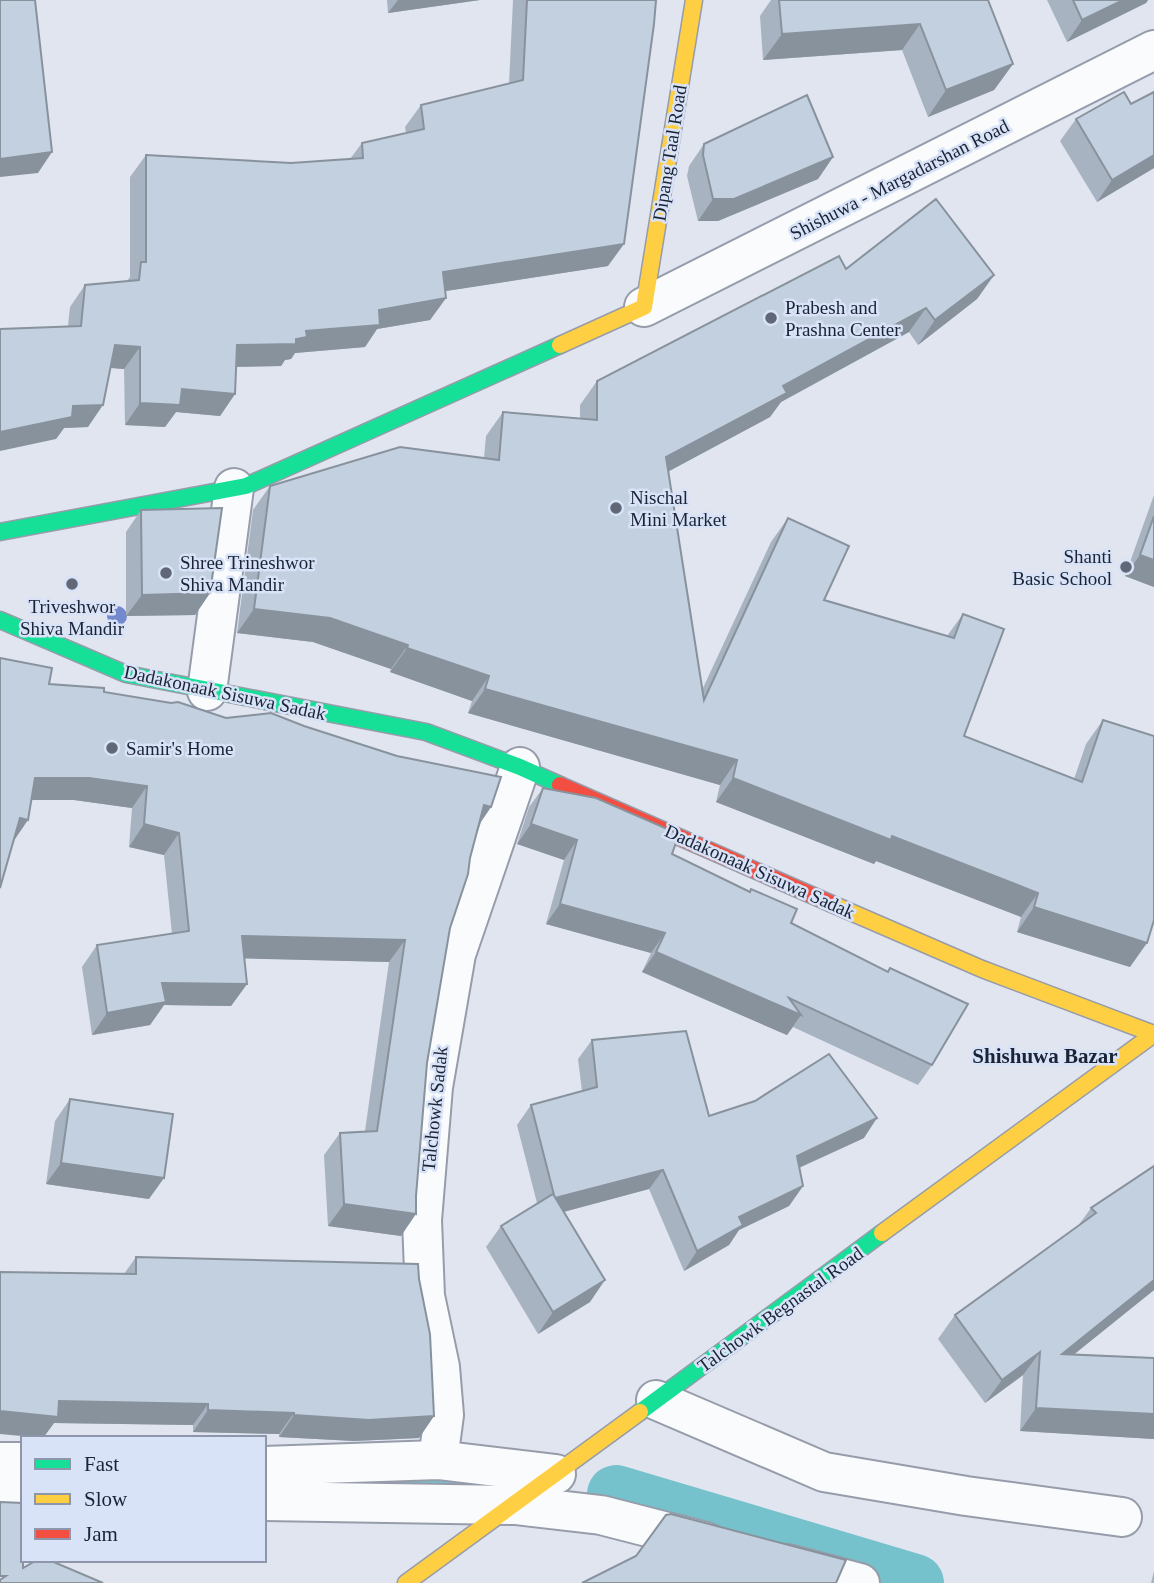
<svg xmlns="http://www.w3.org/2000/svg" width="1154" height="1583" viewBox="0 0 1154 1583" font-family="Georgia,serif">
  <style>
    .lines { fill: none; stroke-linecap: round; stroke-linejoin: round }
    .canal { stroke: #75c1cc; stroke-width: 58 }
    .street-casing { stroke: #969caa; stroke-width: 42 }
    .fast-casing { stroke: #969caa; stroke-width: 19 }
    .slow-casing { stroke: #969caa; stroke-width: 19 }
    .jam-casing { stroke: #969caa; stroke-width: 19 }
    .street { stroke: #fafbfd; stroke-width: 38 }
    .fast { stroke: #16e098; stroke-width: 16 }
    .slow { stroke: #ffcf43; stroke-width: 16 }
    .jam { stroke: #f24e42; stroke-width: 16 }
    .tree { fill: #7488ce }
    .wall { fill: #a8b3c1 }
    .shaded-wall { fill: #88929d }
    .building { fill: #c3d0e0; stroke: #88929d; stroke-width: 2 }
    .poi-dot { fill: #606777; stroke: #d9e3f7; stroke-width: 2.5 }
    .labels { text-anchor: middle; stroke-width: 5; stroke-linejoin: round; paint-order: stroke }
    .street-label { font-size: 19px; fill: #1b2336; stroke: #d9e3f7 }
    .poi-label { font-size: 19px; fill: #1b2336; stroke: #d9e3f7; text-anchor: start }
    .neighbourhood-label { font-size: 21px; font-weight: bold; fill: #1b2336; stroke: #d9e3f7 }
  </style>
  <rect width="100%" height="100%" fill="#e0e5f0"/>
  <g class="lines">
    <g class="canal">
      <path d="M264,1481L490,1485"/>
      <path d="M616,1494L915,1583"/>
    </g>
    <defs>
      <g id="street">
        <path d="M644,307L1154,50"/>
        <path d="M207,691L234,488"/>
        <path d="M656,1400L824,1472L966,1496L1122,1517"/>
        <path d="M438,1460L444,1415L440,1367L425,1296L422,1220L433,1087L456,954L520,767"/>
        <path d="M0,1462H23"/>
        <path d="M264,1466L438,1460L556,1474"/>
        <path d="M0,1496L23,1497"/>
        <path d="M264,1501L515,1505L601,1515L706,1542"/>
        <path d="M788,1564L860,1583"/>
      </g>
      <g id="fast">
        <path d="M0,532L246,486L560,345"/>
        <path d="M0,620L126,674L426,732L520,767L560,785"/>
        <path d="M640,1412L882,1233"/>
      </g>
      <g id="slow">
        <path d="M560,345L644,307L694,0"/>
        <path d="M832,904L982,969L1154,1034"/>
        <path d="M882,1233L1154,1034"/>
        <path d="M406,1583L640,1412"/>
      </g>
      <path id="jam" d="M560,785L832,904"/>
    </defs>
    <use href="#street" class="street-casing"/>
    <use href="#fast" class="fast-casing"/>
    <use href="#slow" class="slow-casing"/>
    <use href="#jam" class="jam-casing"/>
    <use href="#street" class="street"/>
    <use href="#fast" class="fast"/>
    <use href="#slow" class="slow"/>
    <use href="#jam" class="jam"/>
  </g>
  <circle class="tree" cx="117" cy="616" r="10"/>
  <g class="wall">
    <path d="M387,0H480L388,13Z"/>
    <path d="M513,0H656L608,266L445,291L446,298L430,320L377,329L365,347L295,353L291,359L285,360L281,366L236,367L235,394L220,416L176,412L165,427L125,425L124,369L110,368L88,427L64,428L56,439L70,307L85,285L127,281L130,277V177L146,155L291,163L350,159L362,143L406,133L405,127L421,105L509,84Z"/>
    <path d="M771,0H988L1013,64L994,90L928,117L902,50L763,60L760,16Z"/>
    <path d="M1047,0H1148L1146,3L1067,42Z"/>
    <path d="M1131,104L1154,168L1097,202L1060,141L1076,119Z"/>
    <path d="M704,144L833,157L818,179L718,221H698L687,176L689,166Z"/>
    <path d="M846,269L994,275L977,299L918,345L909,332L781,402L770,417L668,471L702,690L771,542L788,518L824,600L947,636L963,614L964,736L1074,779L1086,744L1103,720L1130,967L1017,932L1021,917L876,861L874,864L716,802L720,785L468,713L472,701L390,672L391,669L313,642L237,633L253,510L270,486L484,458L486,436L503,412L580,419V405L597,381Z"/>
    <path d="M1154,495V587L1125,576Z"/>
    <path d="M141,510L210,593L195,615L126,616V532Z"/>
    <path d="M49,684L104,692L491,807L479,825L450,928L427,1063L401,1236L328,1226L324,1155L340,1133L365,1131L389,962L244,958L247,984L231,1006L164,1005L150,1025L92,1035L82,967L97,945L172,934L164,855L129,847L132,808L74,800H32L14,841Z"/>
    <path d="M543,788L672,854L791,923L888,972L890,968L932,1065L918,1085L793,1027L787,1035L642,972L651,953L546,924L564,860L517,844L529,807Z"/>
    <path d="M592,1040L709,1116L864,1138L799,1168L803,1186L789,1206L739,1230L729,1245L684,1271L649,1189L563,1212L590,1302L538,1334L486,1247L501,1226L537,1203L517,1125L531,1105L582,1091L578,1059Z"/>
    <path d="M70,1099L149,1199L46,1184L55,1121Z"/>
    <path d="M1154,1166V1290L1074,1354L1154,1358V1439L1020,1431L1023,1375L985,1403L938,1339L955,1315L1078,1226L1091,1208Z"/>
    <path d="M136,1257L419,1279L434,1416L419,1438L354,1441L279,1437V1434L193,1432V1425L54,1423L43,1438H35L124,1274Z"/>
    <path d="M1154,1571V1583H1151Z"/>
  </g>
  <g class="shaded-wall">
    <path d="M398,0H480L388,13Z"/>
    <path d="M1123,0H1148L1146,3L1067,42L1082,20Z"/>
    <path d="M920,24L902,50L763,60L782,34Z"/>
    <path d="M1013,64L994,90L928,117L946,90Z"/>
    <path d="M52,152L38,173L0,177V159Z"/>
    <path d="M1154,155V168L1097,202L1112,180Z"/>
    <path d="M833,157L818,179L718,221H698L713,199Z"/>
    <path d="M624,244L608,266L427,294L443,272Z"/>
    <path d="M994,275L977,299L918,345L935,320Z"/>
    <path d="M446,298L430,320L377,329L365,347L295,353L291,359L285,360L281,366L221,367L237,345L296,339L306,331L379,310Z"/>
    <path d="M926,308L909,332L781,402L770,417L649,482L666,457L783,386Z"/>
    <path d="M115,345L140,347L124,369L100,367Z"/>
    <path d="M182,389L235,394L220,416L176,412L165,427L125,425L140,403Z"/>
    <path d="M103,405L88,427L64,428L56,439L0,451V432L73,406Z"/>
    <path d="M1140,555L1154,560V587L1125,576Z"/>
    <path d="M210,593L195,615L126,616L142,595Z"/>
    <path d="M254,609L330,618L408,645L391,669L313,642L237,633Z"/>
    <path d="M407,648L489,676L472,701L390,672Z"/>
    <path d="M485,689L737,760L720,785L468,713Z"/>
    <path d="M35,778H89L147,786L132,808L74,800H20Z"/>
    <path d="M733,778L892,836L1038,893L1021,917L876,861L874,864L716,802Z"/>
    <path d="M484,805L491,807L475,830Z"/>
    <path d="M20,818L28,820L13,842Z"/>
    <path d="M144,824L179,833L164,855L129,847Z"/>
    <path d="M531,824L577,840L564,860L517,844Z"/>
    <path d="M560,904L665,933L651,953L546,924Z"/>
    <path d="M1034,907L1147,943L1130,967L1017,932Z"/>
    <path d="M242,936L405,940L389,962L226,958Z"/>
    <path d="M656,952L801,1015L787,1035L642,972Z"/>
    <path d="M162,983L247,984L231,1006L164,1005L150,1025L92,1035L107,1013Z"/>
    <path d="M877,1118L864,1138L783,1175L797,1156Z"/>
    <path d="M61,1163L164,1178L149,1199L46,1184Z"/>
    <path d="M663,1170L649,1189L541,1218L554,1198Z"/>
    <path d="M803,1186L789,1206L739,1230L729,1245L684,1271L697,1251L739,1217Z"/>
    <path d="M344,1204L416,1214L401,1236L328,1226Z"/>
    <path d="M605,1280L590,1302L538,1334L553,1312Z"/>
    <path d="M1154,1280V1290L1046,1377L1062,1354Z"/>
    <path d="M1040,1352L1023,1375L985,1403L1002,1380Z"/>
    <path d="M59,1401L208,1404L193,1425L54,1423L43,1438L0,1434V1411Z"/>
    <path d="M1036,1408L1154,1414V1439L1020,1431Z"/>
    <path d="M208,1410L294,1413L279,1434L193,1432Z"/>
    <path d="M294,1415L434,1416L419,1438L354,1441L279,1437Z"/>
  </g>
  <g class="building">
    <path d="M0,0H35L52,152L0,159Z"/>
    <path d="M527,0H656L654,24L624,244L443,272L446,298L379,310L380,325L306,331L307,337L296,339V344L237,345L235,394L182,389L180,405L140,403V347L115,345L103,405L73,406L72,417L0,432V329L81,326L85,285L139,280L141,262H146V155L291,163L363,158L362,143L424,129L421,105L523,80Z"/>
    <path d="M779,0H988L1013,64L946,90L920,24L782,34Z"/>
    <path d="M1073,0H1123L1082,20Z"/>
    <path d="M1124,92L1131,104L1154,92V155L1112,180L1076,119Z"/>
    <path d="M807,95L833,157L734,199H713L703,155L704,144Z"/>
    <path d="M936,199L994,275L935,320L926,308L783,386L787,393L666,457L704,700L788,518L849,546L824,600L954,638L963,614L1004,629L964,736L1082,782L1103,720L1154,736V920L1147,943L1034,907L1038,893L892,836L891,840L733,778L737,760L485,689L489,676L407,648L408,645L330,618L254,609L270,486L400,447L499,460L503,412L597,420V381L839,256L846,269Z"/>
    <path d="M222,508L210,593L142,595L141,510Z"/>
    <path d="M1154,516V560L1140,555Z"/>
    <path d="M0,658L52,668L49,684L104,688V692L171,703L178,702L226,718L271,713L304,726L397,756L501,777L491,807L484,805L470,858L468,874L450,928L427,1063L416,1196V1214L344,1204L340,1133L377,1131L405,940L242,936L247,984L162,983L166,1002L107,1013L97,945L189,931L179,833L144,824L147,786L89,778H35L28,820L20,818L0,888Z"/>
    <path d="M543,788L596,798L679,834L672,854L750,892L751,889L797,909L791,923L888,972L890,968L968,1004L932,1065L789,998L801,1015L656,952L665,933L560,904L577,840L531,824Z"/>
    <path d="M686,1031L709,1116L755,1101L829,1054L877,1118L797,1156L803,1186L739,1217L743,1225L697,1251L663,1170L555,1198L554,1195L531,1105L597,1087L592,1040Z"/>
    <path d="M70,1099L173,1114L164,1178L61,1163Z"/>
    <path d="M1154,1166V1280L1062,1354L1154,1358V1414L1036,1408L1040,1352L1002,1380L955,1315L1096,1213L1091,1208Z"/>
    <path d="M553,1194L605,1280L553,1312L501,1226Z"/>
    <path d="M136,1257L418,1264L419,1279L430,1334L434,1416L369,1420L294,1415V1413L208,1410V1404L59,1401L58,1417L0,1411V1272L136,1274Z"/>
    <path d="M0,1502L23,1503V1568L37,1560H49L103,1583H0V1580L6,1576H0Z"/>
    <path d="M671,1514L846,1560L836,1583H582L636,1556L666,1515Z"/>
  </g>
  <g class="poi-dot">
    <circle cx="771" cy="318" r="7"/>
    <circle cx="616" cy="508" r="7"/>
    <circle cx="1126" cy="567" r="7"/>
    <circle cx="166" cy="573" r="7"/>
    <circle cx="72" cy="584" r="7"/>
    <circle cx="112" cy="748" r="7"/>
  </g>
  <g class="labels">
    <g class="street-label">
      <text transform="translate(669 153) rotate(-81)" y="7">Dipang Taal Road</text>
      <text transform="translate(899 179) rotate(-27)" y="7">Shishuwa - Margadarshan Road</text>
      <text transform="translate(225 692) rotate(12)" y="7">Dadakonaak Sisuwa Sadak</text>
      <text transform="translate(760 871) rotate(24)" y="7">Dadakonaak Sisuwa Sadak</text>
      <text transform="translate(434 1109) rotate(-84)" y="7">Talchowk Sadak</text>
      <text transform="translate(780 1309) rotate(-36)" y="7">Talchowk Begnastal Road</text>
    </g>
    <g class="poi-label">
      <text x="785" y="314">Prabesh and<tspan x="785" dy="22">Prashna Center</tspan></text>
      <text x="630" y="504">Nischal<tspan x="630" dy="22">Mini Market</tspan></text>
      <text x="1112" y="563" text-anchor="end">Shanti<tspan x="1112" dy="22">Basic School</tspan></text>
      <text x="180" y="569">Shree Trineshwor<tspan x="180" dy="22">Shiva Mandir</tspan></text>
      <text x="72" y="613" text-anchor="middle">Triveshwor<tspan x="72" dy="22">Shiva Mandir</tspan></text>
      <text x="126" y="755">Samir's Home</text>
    </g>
    <g class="neighbourhood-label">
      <text x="1045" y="1063">Shishuwa Bazar</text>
    </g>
  </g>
  <rect x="21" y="1436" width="245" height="126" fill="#d9e3f7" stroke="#8d96aa" stroke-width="2"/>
  <rect x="35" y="1459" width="35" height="10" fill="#16e098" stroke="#8d96aa" stroke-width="2"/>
  <text x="84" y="1471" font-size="21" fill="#1b2336">Fast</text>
  <rect x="35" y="1494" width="35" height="10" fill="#ffcf43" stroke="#8d96aa" stroke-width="2"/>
  <text x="84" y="1506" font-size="21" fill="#1b2336">Slow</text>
  <rect x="35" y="1529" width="35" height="10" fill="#f24e42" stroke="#8d96aa" stroke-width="2"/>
  <text x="84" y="1541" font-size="21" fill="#1b2336">Jam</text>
</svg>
